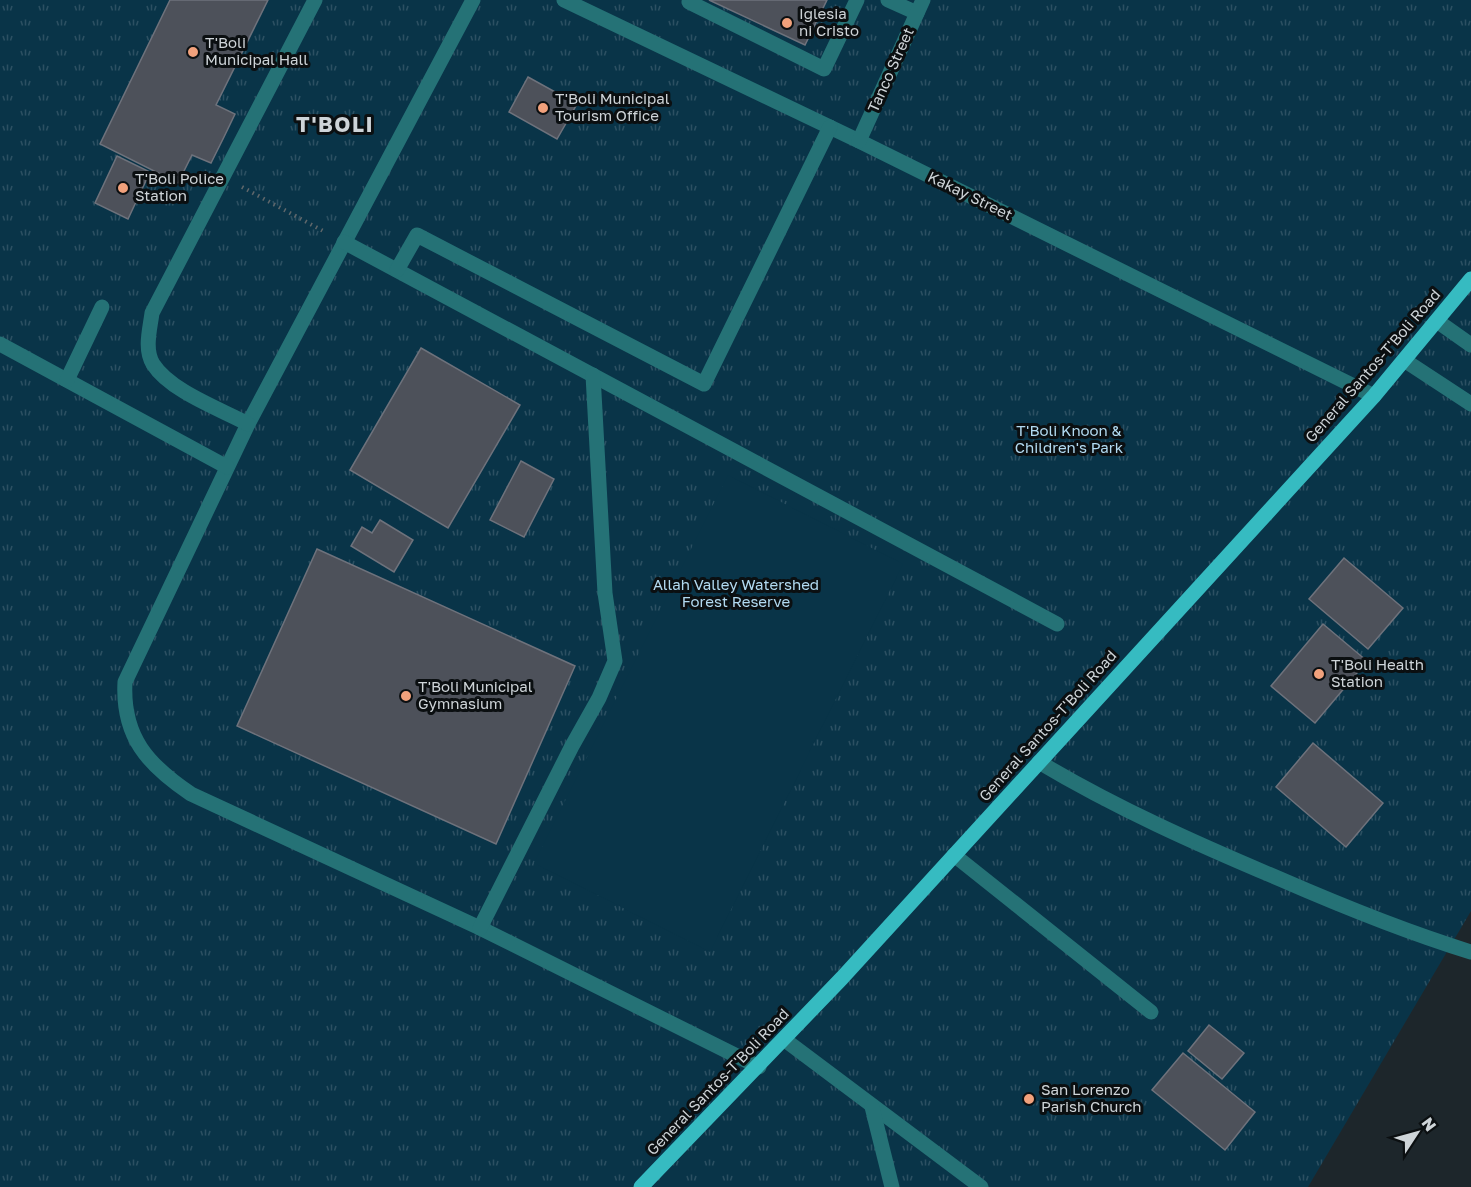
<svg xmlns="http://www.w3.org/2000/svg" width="1471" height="1187" viewBox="0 0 1471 1187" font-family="'Golos Text',sans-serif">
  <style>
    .grass { fill: url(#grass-tufts) }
    .pitch { fill: #093448 }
    .building { fill: #4d515a; stroke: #6e727c; stroke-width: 1.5 }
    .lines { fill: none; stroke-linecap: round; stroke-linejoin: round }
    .path { stroke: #5f676b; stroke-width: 4; stroke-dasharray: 1.5 4.5; stroke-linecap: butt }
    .minor { stroke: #257276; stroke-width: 15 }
    .major { stroke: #36bbc1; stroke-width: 15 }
    .poi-dot { fill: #f1a17c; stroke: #0b0f11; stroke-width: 2 }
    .labels { text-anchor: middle; stroke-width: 6; stroke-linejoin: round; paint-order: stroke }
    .poi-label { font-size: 15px; fill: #ced4d8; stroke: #0b0f11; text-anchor: start }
    .street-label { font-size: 15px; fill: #ced4d8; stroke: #0b0f11 }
    .park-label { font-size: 15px; fill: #b2daf1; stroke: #0b0f11 }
    .district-label { font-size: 21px; font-weight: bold; letter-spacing: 1.5px; fill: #ced4d8; stroke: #0b0f11 }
  </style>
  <defs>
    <pattern id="grass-tufts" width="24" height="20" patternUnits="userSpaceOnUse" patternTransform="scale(1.5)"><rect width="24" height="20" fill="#093448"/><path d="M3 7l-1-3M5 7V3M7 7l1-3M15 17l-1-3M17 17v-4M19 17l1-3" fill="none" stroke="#2c5062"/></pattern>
  </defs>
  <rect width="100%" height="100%" fill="#1d262b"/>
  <path class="grass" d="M0,0H1471V911L1308,1187H0Z"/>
  <path class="pitch" d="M728,475L903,564L710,952L534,863Z"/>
  <g class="building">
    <path d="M170,0H268L216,105L235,114L223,139L211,163L192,155L178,183L100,144Z"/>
    <path d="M709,0H827L805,45Z"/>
    <path d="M528,77L577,104L557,139L509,112Z"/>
    <path d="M117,156L150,172L128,219L95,203Z"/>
    <path d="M421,348L520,405L448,528L350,470Z"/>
    <path d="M521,461L554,479L524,537L490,520Z"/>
    <path d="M380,520L413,540L394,572L351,546L362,527L372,533Z"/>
    <path d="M317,549L575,666L496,844L237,726Z"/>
    <path d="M1344,558L1403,608L1368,649L1309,599Z"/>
    <path d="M1323,624L1367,661L1315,723L1271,686Z"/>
    <path d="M1313,743L1383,803L1346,847L1276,787Z"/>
    <path d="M1209,1025L1244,1053L1222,1079L1188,1051Z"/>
    <path d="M1183,1053L1255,1112L1225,1150L1152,1090Z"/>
  </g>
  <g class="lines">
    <path class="path" d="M242,187L325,232"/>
    <g class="minor">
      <path d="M473,0L248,424L125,682C122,737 148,765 191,794L480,928L759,1067"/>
      <path d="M564,0L859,141L1374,396"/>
      <path d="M690,0L689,2L824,69L857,0"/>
      <path d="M888,0L917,13"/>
      <path d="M859,141L923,0"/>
      <path d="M344,242L1057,624"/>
      <path d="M397,270L417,235L704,384L830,127"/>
      <path d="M1437,321L1471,345"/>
      <path d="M0,344L227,467"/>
      <path d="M1404,360L1471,404"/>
      <path d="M67,380L102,307"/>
      <path d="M248,424C220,409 170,391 153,364C144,349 150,329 152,313L315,0"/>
      <path d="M1039,762C1116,808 1197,844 1280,879C1342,906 1406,932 1471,952"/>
      <path d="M954,855L1151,1012"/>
      <path d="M480,928L572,746L599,698L615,661L605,593L593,375"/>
      <path d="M785,1040L981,1187"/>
      <path d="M872,1107L892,1187"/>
    </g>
    <path class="major" d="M641,1187L842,978L1374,396L1471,279"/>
  </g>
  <g class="poi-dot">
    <circle cx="787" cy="23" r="6"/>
    <circle cx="193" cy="52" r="6"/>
    <circle cx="543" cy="108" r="6"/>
    <circle cx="123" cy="188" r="6"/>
    <circle cx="1319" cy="674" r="6"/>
    <circle cx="406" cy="696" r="6"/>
    <circle cx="1029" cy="1099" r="6"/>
  </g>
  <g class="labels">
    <g class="poi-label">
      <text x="799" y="19">Iglesia<tspan x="799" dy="17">ni Cristo</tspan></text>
      <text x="205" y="48">T'Boli<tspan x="205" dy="17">Municipal Hall</tspan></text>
      <text x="555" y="104">T'Boli Municipal<tspan x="555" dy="17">Tourism Office</tspan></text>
      <text x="135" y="184">T'Boli Police<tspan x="135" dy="17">Station</tspan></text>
      <text x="1331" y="670">T'Boli Health<tspan x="1331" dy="17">Station</tspan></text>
      <text x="418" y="692">T'Boli Municipal<tspan x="418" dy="17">Gymnasium</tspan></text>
      <text x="1041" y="1095">San Lorenzo<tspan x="1041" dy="17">Parish Church</tspan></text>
    </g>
    <g class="street-label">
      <text transform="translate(891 70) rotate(-66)" y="5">Tanco Street</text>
      <text transform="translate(970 196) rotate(26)" y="5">Kakay Street</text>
      <text transform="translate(1373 366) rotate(-49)" y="5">General Santos-T'Boli Road</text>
      <text transform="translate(1048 726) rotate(-48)" y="5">General Santos-T'Boli Road</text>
      <text transform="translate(718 1082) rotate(-46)" y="5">General Santos-T'Boli Road</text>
    </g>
    <g class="park-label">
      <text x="1069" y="436">T'Boli Knoon &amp;<tspan x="1069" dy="17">Children's Park</tspan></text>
      <text x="736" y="590">Allah Valley Watershed<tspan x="736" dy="17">Forest Reserve</tspan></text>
    </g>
    <g class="district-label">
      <text x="335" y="132">T'BOLI</text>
    </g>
  </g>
  <g transform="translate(1417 1133) rotate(54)" stroke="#0b0f11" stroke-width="4.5" paint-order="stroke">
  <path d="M0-4.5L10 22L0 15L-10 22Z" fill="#ced4d8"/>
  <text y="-9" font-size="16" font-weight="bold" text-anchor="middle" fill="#ced4d8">N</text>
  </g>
</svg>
